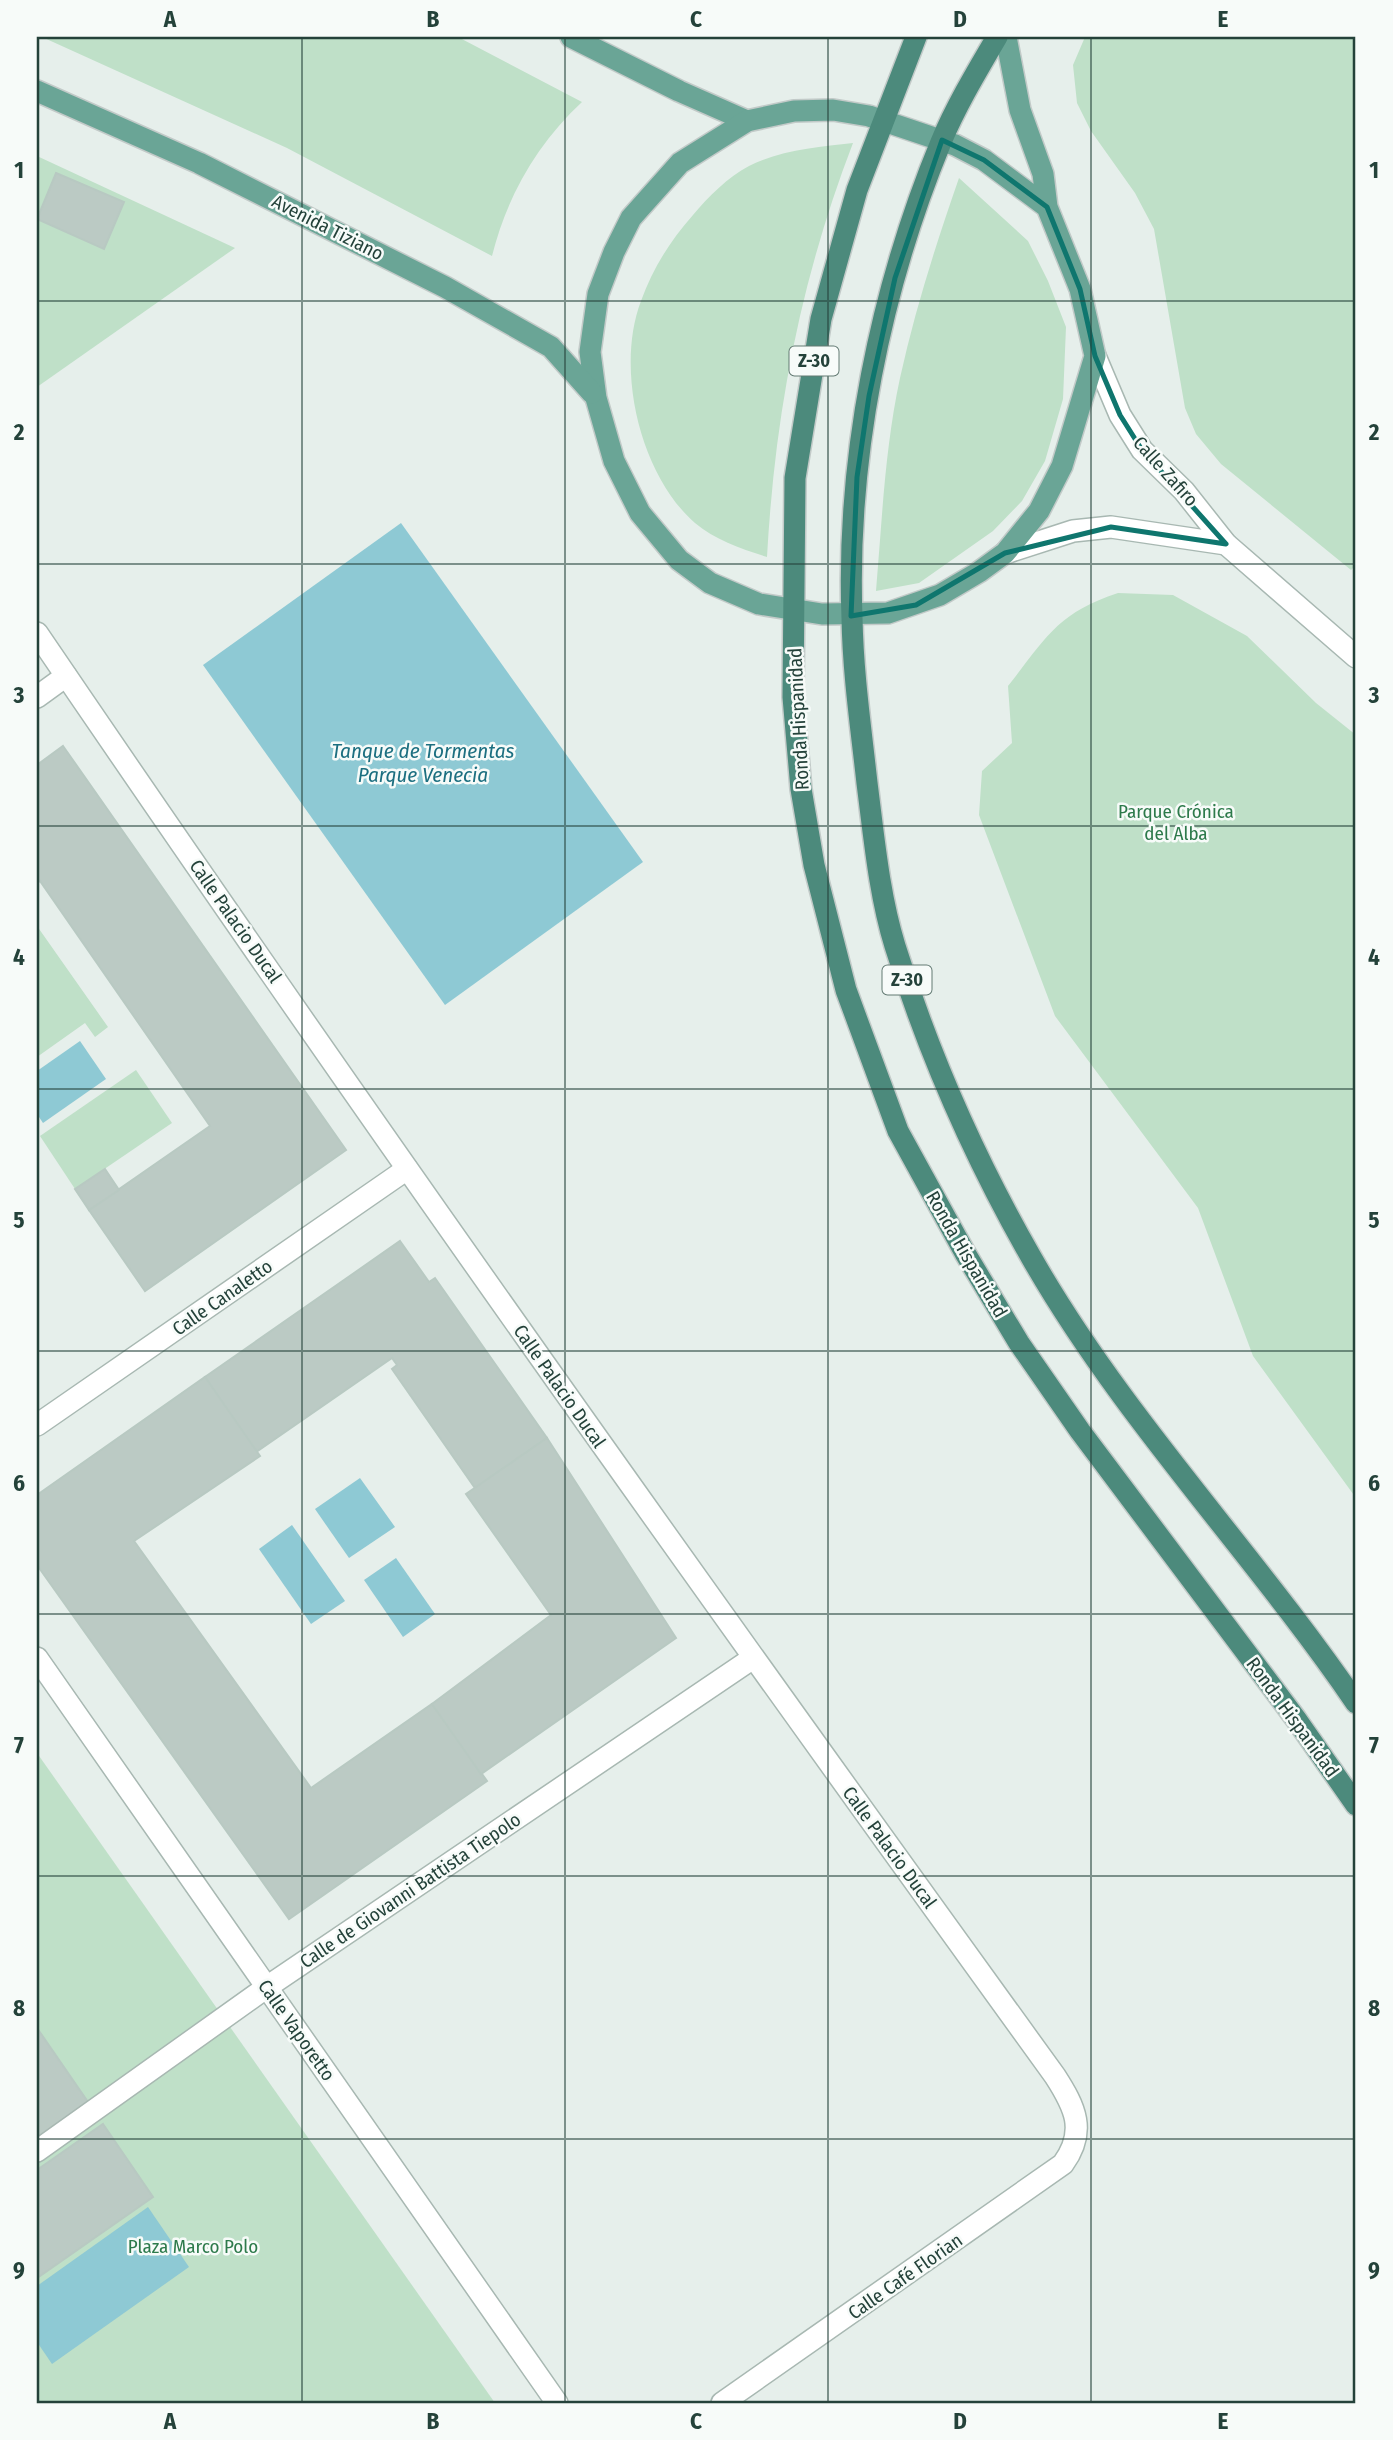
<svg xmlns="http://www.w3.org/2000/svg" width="1393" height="2440" viewBox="0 0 1393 2440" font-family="'Fira Sans Condensed',sans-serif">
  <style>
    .green { fill: #bfe0c8 }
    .water { fill: #8ec9d4 }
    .building { fill: #bbcac4; stroke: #b8c9c2; stroke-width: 2 }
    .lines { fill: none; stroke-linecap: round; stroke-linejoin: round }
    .pedestrian-casing { stroke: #a8b8b2; stroke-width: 24 }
    .minor-casing { stroke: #a8b8b2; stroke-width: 24 }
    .tertiary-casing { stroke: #a8b8b2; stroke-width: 24 }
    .primary-casing { stroke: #c2cac8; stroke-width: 24 }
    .trunk-casing { stroke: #c2cac8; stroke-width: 24 }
    .pedestrian { stroke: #fff; stroke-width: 21 }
    .minor { stroke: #fff; stroke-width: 21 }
    .tertiary { stroke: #fff; stroke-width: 21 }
    .primary { stroke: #6aa596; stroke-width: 21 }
    .trunk { stroke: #4c8a7c; stroke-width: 21 }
    .marked { fill: none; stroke: #0f766e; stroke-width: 5; stroke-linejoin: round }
    .grid { fill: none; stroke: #24423a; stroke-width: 2; stroke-opacity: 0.55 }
    .labels { text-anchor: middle; stroke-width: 5; stroke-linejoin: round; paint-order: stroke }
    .shield { fill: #f7fbf9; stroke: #637a73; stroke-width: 2 }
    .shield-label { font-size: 18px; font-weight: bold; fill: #24423a }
    .street-label { font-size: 19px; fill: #24423a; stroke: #f7fbf9 }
    .park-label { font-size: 19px; fill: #2d7a4b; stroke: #f7fbf9 }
    .water-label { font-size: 21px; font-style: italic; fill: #1c6f80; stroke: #f7fbf9 }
    .neatline { fill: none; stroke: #24423a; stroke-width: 2.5 }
    .grid-label { font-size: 23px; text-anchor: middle; font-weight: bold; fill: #24423a }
  </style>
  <rect width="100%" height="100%" fill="#e6efeb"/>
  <g class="green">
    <path d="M42,37H458L582,102C537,144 507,196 492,256L287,148Z"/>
    <path d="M1085,37H1356V565L1351,570L1221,464L1196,434L1185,408L1154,229L1135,193L1091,131L1077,103L1073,65Z"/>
    <path d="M853,143C801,278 775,412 767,557C742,549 715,540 695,523C640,475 615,369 641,301C653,268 670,241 693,215C708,197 728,177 749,166C780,150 819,147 853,143Z"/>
    <path d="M37,156L235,248L37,387Z"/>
    <path d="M959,178L1028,241L1048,281L1066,327L1063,399L1045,461L1022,501L993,531L919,583L876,591C882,520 885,447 900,378C915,310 936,244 959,178Z"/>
    <path d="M1118,593L1173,595L1247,636L1316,703L1356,735V1498L1253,1356L1198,1208L1055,1016L979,815L982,771L1012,743L1008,686C1046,638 1057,613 1118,593Z"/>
    <path d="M37,926L108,1027L95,1037L85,1023L37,1057Z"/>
    <path d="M136,1070L172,1123L75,1189L40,1136Z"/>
    <path d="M37,1753L495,2403H37Z"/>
  </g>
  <g class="water">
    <path d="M401,523L643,862L445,1005L203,665Z"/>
    <path d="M80,1041L106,1079L43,1123L37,1114V1071Z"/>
    <path d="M360,1478L395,1527L349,1558L315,1509Z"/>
    <path d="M292,1525L345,1601L311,1624L259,1549Z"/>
    <path d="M396,1558L435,1614L403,1637L364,1580Z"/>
    <path d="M148,2207L189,2267L52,2364L37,2342V2286Z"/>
  </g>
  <g class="building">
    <path d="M56,173L124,202L104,249L37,219Z"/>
    <path d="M63,746L346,1150L145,1291L89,1210L210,1126L40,881L37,883V765Z"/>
    <path d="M105,1169L119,1190L89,1210L75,1189Z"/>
    <path d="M400,1241L429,1282L435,1278L547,1438L475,1488L392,1369L397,1365L392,1358L256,1452L205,1377Z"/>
    <path d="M205,1377L260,1456L134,1541L311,1788L432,1704L487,1781L289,1919L37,1565V1495Z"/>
    <path d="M547,1438L676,1638L481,1774L432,1704L551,1615L466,1494Z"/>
    <path d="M37,2028L88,2102L37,2138Z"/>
    <path d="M103,2124L153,2197L37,2278V2170Z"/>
  </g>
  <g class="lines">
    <defs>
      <path id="pedestrian" d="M37,2151L267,1987"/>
      <g id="minor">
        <path d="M37,633C368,1120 710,1599 1055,2076C1075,2107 1087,2131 1063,2164L722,2403"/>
        <path d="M37,697L66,676"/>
        <path d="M37,1425L407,1169"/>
        <path d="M37,1658L557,2403"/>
        <path d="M267,1987L753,1658"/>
      </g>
      <g id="tertiary">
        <path d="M1095,356L1120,415L1142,450L1184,491L1226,544L1356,657"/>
        <path d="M1005,553L1073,531L1111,527L1226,544"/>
      </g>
      <g id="primary">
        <path d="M571,37L679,91L747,121"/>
        <path d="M1006,37L1020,110L1043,174L1047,207L1080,289L1095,356L1062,466L1039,511L1005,553L979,572L940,595L888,613L822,614L759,604L710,583L679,560L640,513L614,461L596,398L590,352L598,294L614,252L631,218L680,163L747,121L794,111L833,110L869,116L955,145L984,160L1047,207"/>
        <path d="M37,91L199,163L445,287L551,347L592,393"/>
      </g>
      <g id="trunk">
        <path d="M916,37L857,190L821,319L795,478L793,697L801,789L814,865L846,990L898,1131L965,1253L1019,1343L1080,1431L1296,1719L1356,1805"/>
        <path d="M997,37C977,71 956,106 941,142C880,290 846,458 852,618C853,674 861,728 867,783C874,837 879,894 895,946C929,1055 975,1159 1031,1257C1122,1417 1253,1552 1356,1703"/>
      </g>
    </defs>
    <use href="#pedestrian" class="pedestrian-casing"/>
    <use href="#minor" class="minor-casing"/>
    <use href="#tertiary" class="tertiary-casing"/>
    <use href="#primary" class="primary-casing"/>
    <use href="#trunk" class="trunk-casing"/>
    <use href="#pedestrian" class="pedestrian"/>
    <use href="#minor" class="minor"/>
    <use href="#tertiary" class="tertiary"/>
    <use href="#primary" class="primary"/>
    <use href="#trunk" class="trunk"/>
  </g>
  <path class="marked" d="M942,140L984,160L1047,207L1080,289L1095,356L1120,415L1142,450L1226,544L1111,527L1005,553L916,605L851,616L857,477L869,396L895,278Z"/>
  <path class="grid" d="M302,37V2403M565,37V2403M828,37V2403M1091,37V2403M37,301H1356M37,564H1356M37,826H1356M37,1089H1356M37,1351H1356M37,1614H1356M37,1876H1356M37,2139H1356"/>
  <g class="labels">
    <g class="shield">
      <rect x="789.5" y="346.5" width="49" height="29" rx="5"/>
      <rect x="882.5" y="965.5" width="49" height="29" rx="5"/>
    </g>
    <g class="shield-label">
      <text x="814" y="367">Z-30</text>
      <text x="907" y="986">Z-30</text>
    </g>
    <g class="street-label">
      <text transform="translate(328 227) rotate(27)" y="7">Avenida Tiziano</text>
      <text transform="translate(1166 471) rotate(48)" y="7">Calle Zafiro</text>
      <text transform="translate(798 719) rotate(-93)" y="7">Ronda Hispanidad</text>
      <text transform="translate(236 921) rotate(55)" y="7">Calle Palacio Ducal</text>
      <text transform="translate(967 1254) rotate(60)" y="7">Ronda Hispanidad</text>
      <text transform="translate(222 1297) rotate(-35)" y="7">Calle Canaletto</text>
      <text transform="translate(560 1386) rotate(55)" y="7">Calle Palacio Ducal</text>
      <text transform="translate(1293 1717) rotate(54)" y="7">Ronda Hispanidad</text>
      <text transform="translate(890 1847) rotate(54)" y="7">Calle Palacio Ducal</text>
      <text transform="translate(410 1890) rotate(-34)" y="7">Calle de Giovanni Battista Tiepolo</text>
      <text transform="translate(297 2030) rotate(55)" y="7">Calle Vaporetto</text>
      <text transform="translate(905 2276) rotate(-35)" y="7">Calle Café Florian</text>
    </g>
    <g class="park-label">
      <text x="1176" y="818">Parque Crónica<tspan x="1176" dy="22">del Alba</tspan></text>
      <text x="193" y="2253">Plaza Marco Polo</text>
    </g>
    <g class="water-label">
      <text x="423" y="758">Tanque de Tormentas<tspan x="423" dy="24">Parque Venecia</tspan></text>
    </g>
  </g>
  <rect width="1393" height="2440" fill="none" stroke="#f7fbf9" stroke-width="77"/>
  <rect x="38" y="38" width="1316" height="2364" class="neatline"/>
  <g class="grid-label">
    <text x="170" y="27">A</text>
    <text x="433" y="27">B</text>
    <text x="696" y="27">C</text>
    <text x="960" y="27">D</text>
    <text x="1223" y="27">E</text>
    <text x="19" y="178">1</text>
    <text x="1374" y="178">1</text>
    <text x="19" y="440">2</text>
    <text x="1374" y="440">2</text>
    <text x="19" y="703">3</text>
    <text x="1374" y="703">3</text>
    <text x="19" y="965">4</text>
    <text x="1374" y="965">4</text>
    <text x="19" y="1228">5</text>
    <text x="1374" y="1228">5</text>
    <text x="19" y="1491">6</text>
    <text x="1374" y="1491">6</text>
    <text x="19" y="1753">7</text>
    <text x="1374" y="1753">7</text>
    <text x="19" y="2016">8</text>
    <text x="1374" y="2016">8</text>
    <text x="19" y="2278">9</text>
    <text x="1374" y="2278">9</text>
    <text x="170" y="2429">A</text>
    <text x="433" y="2429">B</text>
    <text x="696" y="2429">C</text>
    <text x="960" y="2429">D</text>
    <text x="1223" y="2429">E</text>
  </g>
</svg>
